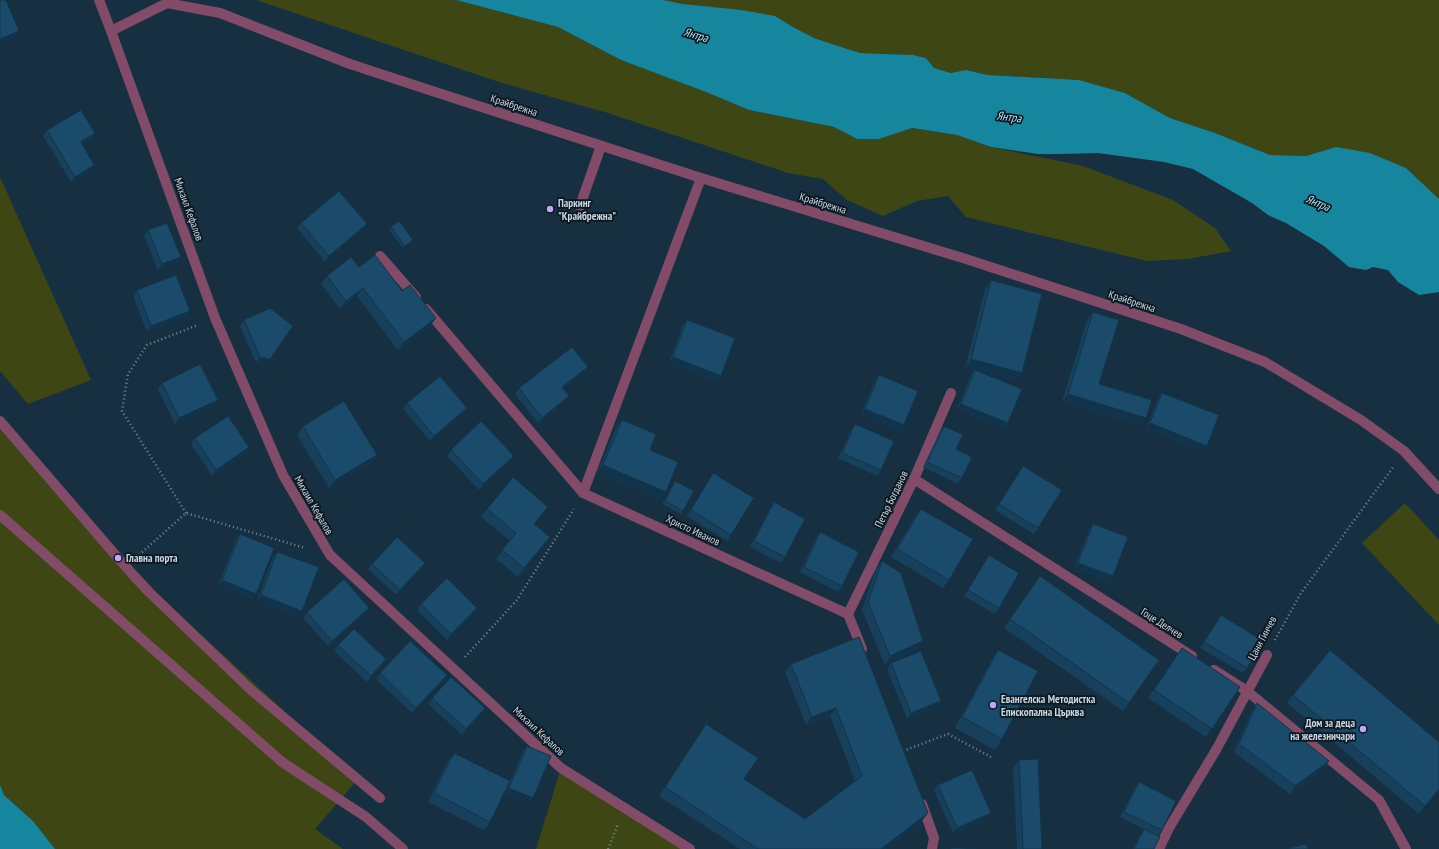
<svg xmlns="http://www.w3.org/2000/svg" width="1439" height="849" viewBox="0 0 1439 849" font-family="'PT Sans Narrow',sans-serif">
  <style>
    .green { fill: #3e4713 }
    .water { fill: #16869f }
    .lines { fill: none; stroke-linecap: round; stroke-linejoin: round }
    .path { stroke: #758997; stroke-width: 2.5; stroke-dasharray: 1 3; stroke-linecap: butt }
    .service { stroke: #824c68; stroke-width: 10 }
    .pedestrian { stroke: #824c68; stroke-width: 10 }
    .minor { stroke: #824c68; stroke-width: 10 }
    .tertiary { stroke: #824c68; stroke-width: 10 }
    .pedestrian-bridge { stroke: #824c68; stroke-width: 10 }
    .wall { fill: #16405b }
    .shaded-wall { fill: #12344a }
    .building { fill: #1a4b6a; stroke: #12344a }
    .poi-dot { fill: #bda9f5; stroke: #0c171f; stroke-width: 1.5 }
    .labels { text-anchor: middle; stroke-width: 3.5; stroke-linejoin: round; paint-order: stroke }
    .street-label { font-size: 11px; fill: #c8d7e2; stroke: #0c171f }
    .poi-label { font-size: 11px; font-weight: bold; fill: #c8d7e2; stroke: #0c171f; text-anchor: start }
    .water-label { font-size: 12px; font-style: italic; fill: #ace4f4; stroke: #0c171f }
  </style>
  <rect width="100%" height="100%" fill="#163042"/>
  <g class="green">
    <path d="M256,0H456L558,27L621,60L706,92L749,110L834,127L857,139H879L911,128L957,135L991,147L1083,166L1173,200L1215,228L1231,251L1188,259L1147,261L966,217L948,196L917,201L883,216L847,200L823,179L788,173L608,113L502,83Z"/>
    <path d="M663,0H1439V199L1406,168L1336,147L1306,156L1270,155L1215,133L1170,118L1125,93L1079,80L988,75L966,70L951,73L934,68L926,58L913,55L860,53L835,45L814,38L793,27L775,16L683,4Z"/>
    <path d="M0,177L91,380L28,404L0,371Z"/>
    <path d="M0,419L156,593L358,779L315,829L343,849H55L33,821L4,795L0,785Z"/>
    <path d="M1405,503L1439,540V625L1362,543Z"/>
    <path d="M561,768L690,849H536Z"/>
  </g>
  <g class="water">
    <path d="M456,0H663L683,4L741,10L775,16L793,27L814,38L835,45L860,53L913,55L926,58L934,68L951,73L966,70L988,75L1079,80L1125,93L1170,118L1215,133L1270,155L1306,156L1336,147L1370,153L1406,168L1439,199V292L1419,295L1398,282L1388,270L1373,267L1366,270L1349,267L1324,246L1286,223L1268,215L1252,203L1193,169L1164,162L1098,153L1061,154H1038L991,147L957,135L912,128L879,139H857L834,127L749,110L706,92L621,60L558,27Z"/>
    <path d="M0,785L4,795L33,821L55,849H0Z"/>
  </g>
  <g class="lines">
    <g class="path">
      <path d="M186,513L122,411L128,374L147,345L198,325"/>
      <path d="M139,555L186,513L305,548"/>
      <path d="M1275,640L1301,593L1394,466"/>
      <path d="M465,657L517,600L574,509"/>
      <path d="M903,751L948,734L991,757"/>
      <path d="M608,849L618,824"/>
    </g>
    <g class="service">
      <path d="M580,206L601,146"/>
      <path d="M583,493L701,178"/>
    </g>
    <g class="pedestrian">
      <path d="M0,421L118,558"/>
      <path d="M135,577L149,592L251,690L380,798"/>
    </g>
    <g class="minor">
      <path d="M167,3L220,13L350,64L420,87L701,178L966,259L1181,329L1265,362L1361,420L1404,451L1439,489"/>
      <path d="M111,31L167,3L170,0"/>
      <path d="M380,256L416,297"/>
      <path d="M426,309L583,493L848,614L862,649"/>
      <path d="M914,479L1192,656"/>
      <path d="M848,614L914,479L951,393"/>
      <path d="M1214,670L1247,691L1379,800L1406,849"/>
      <path d="M922,804L934,838L932,849"/>
      <path d="M1159,849L1169,828L1216,750L1267,655"/>
    </g>
    <g class="tertiary">
      <path d="M99,0L111,31L215,318L283,475L330,555L561,768L690,849"/>
      <path d="M0,515L282,762L366,817L403,849"/>
    </g>
    <path class="pedestrian-bridge" d="M118,558L135,577"/>
  </g>
  <g class="wall">
    <path d="M47,130L95,133L91,139L82,144L94,165L90,170L71,182L43,136Z"/>
    <path d="M301,223L363,229L325,262L297,228Z"/>
    <path d="M391,227L413,240L411,243L403,248L389,230Z"/>
    <path d="M148,230L177,262L158,270L144,236Z"/>
    <path d="M359,267L402,291L436,318L430,326L398,350L357,296L340,309L321,284L327,276Z"/>
    <path d="M991,280L1016,381L979,371L1008,423L1004,429L957,409L971,375L974,370L965,368L985,289Z"/>
    <path d="M137,290L186,316L147,332L133,296Z"/>
    <path d="M1093,312L1099,384L1146,418L1141,426L1062,402L1087,320Z"/>
    <path d="M244,320L266,365L256,363L240,326Z"/>
    <path d="M687,320L717,382L669,363L683,325Z"/>
    <path d="M588,367L584,373L563,388L565,402L538,423L515,394L519,388Z"/>
    <path d="M879,375L904,425L900,431L861,415L875,381Z"/>
    <path d="M162,383L214,405L175,424L158,389Z"/>
    <path d="M1162,393L1207,446L1203,452L1146,429L1158,399Z"/>
    <path d="M407,403L463,414L430,441L403,409Z"/>
    <path d="M622,420L650,450L660,500L597,474L616,428Z"/>
    <path d="M855,424L881,470L877,476L838,458L851,430Z"/>
    <path d="M303,426L377,455L371,463L329,488L297,435Z"/>
    <path d="M944,426L956,449L962,478L958,484L923,467L940,432Z"/>
    <path d="M195,438L249,447L245,453L212,476L191,444Z"/>
    <path d="M451,450L510,461L479,490L447,456Z"/>
    <path d="M1023,466L1038,528L1034,534L995,510Z"/>
    <path d="M713,473L731,535L727,541L687,516Z"/>
    <path d="M675,481L683,511L681,514L662,504Z"/>
    <path d="M774,502L785,557L781,563L750,547L770,508Z"/>
    <path d="M548,507L535,524L550,537L544,545L518,577L496,559L510,541L481,517L487,509Z"/>
    <path d="M921,509L949,580L943,588L891,557L915,517Z"/>
    <path d="M1093,524L1113,576L1109,582L1074,569L1089,530Z"/>
    <path d="M820,532L842,586L838,592L800,572L816,538Z"/>
    <path d="M240,534L256,594L252,599L218,585L236,540Z"/>
    <path d="M277,552L302,611L298,616L257,601L273,557Z"/>
    <path d="M989,555L999,608L995,614L964,596Z"/>
    <path d="M882,561L917,649L885,665L862,610L876,569Z"/>
    <path d="M425,563L421,568L396,595L368,569L372,564Z"/>
    <path d="M1040,576L1159,660L1123,711L1004,628Z"/>
    <path d="M421,604L477,608L473,614L447,640L417,610Z"/>
    <path d="M307,612L365,613L328,646L303,618Z"/>
    <path d="M1221,615L1247,668L1243,673L1200,648Z"/>
    <path d="M859,637L922,821L886,849H740L659,796L701,732L744,779L805,819L855,781L830,716L806,725L785,672L791,664Z"/>
    <path d="M338,645L386,659L382,665L367,682L334,651Z"/>
    <path d="M1182,648L1240,687L1206,737L1148,698Z"/>
    <path d="M998,650L1002,739L995,750L955,728L991,661Z"/>
    <path d="M891,663L941,701L937,707L907,719L887,669Z"/>
    <path d="M380,673L447,675L443,681L412,713L376,679Z"/>
    <path d="M1293,695L1439,790L1419,814L1287,703Z"/>
    <path d="M432,698L485,708L481,714L462,735L428,704Z"/>
    <path d="M1257,703L1329,761L1323,769L1290,794L1234,752L1252,711Z"/>
    <path d="M527,746L529,804L505,794L523,751Z"/>
    <path d="M454,753L490,822L484,830L428,802L448,761Z"/>
    <path d="M1019,760L1042,849H1017L1013,768Z"/>
    <path d="M1139,782L1162,830L1158,836L1154,849H1133L1140,835L1144,829L1120,817L1135,788Z"/>
    <path d="M938,785L987,819L953,833L934,790Z"/>
  </g>
  <g class="shaded-wall">
    <path d="M19,31L15,37L0,43V39Z"/>
    <path d="M95,133L91,139L77,148L81,142Z"/>
    <path d="M94,165L90,170L71,182L75,177Z"/>
    <path d="M367,224L363,229L325,262L329,256Z"/>
    <path d="M413,240L411,243L403,248L405,246Z"/>
    <path d="M181,257L177,262L158,270L162,264Z"/>
    <path d="M363,288L357,296L340,309L346,301Z"/>
    <path d="M190,311L186,316L147,332L151,326Z"/>
    <path d="M436,318L430,326L398,350L404,342Z"/>
    <path d="M260,357L270,359L266,365L256,363Z"/>
    <path d="M673,357L721,376L717,382L669,363Z"/>
    <path d="M971,359L1022,373L1016,381L965,368Z"/>
    <path d="M588,367L584,373L558,392L562,387Z"/>
    <path d="M1068,394L1146,418L1141,426L1062,402Z"/>
    <path d="M569,396L565,402L538,423L542,418Z"/>
    <path d="M218,400L214,405L175,424L179,418Z"/>
    <path d="M961,404L1008,423L1004,429L957,409Z"/>
    <path d="M467,408L463,414L430,441L434,436Z"/>
    <path d="M865,409L904,425L900,431L861,415Z"/>
    <path d="M1150,423L1207,446L1203,452L1146,429Z"/>
    <path d="M249,447L245,453L212,476L216,470Z"/>
    <path d="M377,455L371,463L329,488L335,480Z"/>
    <path d="M514,456L510,461L479,490L483,484Z"/>
    <path d="M603,465L666,492L660,500L597,474Z"/>
    <path d="M548,507L542,515L529,532L534,524Z"/>
    <path d="M550,537L544,545L518,577L524,568Z"/>
    <path d="M425,563L421,568L396,595L400,590Z"/>
    <path d="M1078,563L1113,576L1109,582L1074,569Z"/>
    <path d="M222,580L256,594L252,599L218,585Z"/>
    <path d="M261,595L302,611L298,616L257,601Z"/>
    <path d="M369,608L365,613L328,646L332,641Z"/>
    <path d="M477,608L473,614L447,640L451,634Z"/>
    <path d="M923,641L917,649L885,665L890,656Z"/>
    <path d="M386,659L382,665L367,682L371,676Z"/>
    <path d="M447,675L443,681L412,713L416,708Z"/>
    <path d="M941,701L937,707L907,719L911,713Z"/>
    <path d="M485,708L481,714L462,735L466,729Z"/>
    <path d="M836,708L830,716L806,725L812,717Z"/>
    <path d="M1329,761L1323,769L1290,794L1295,786Z"/>
    <path d="M509,788L533,798L529,804L505,794Z"/>
    <path d="M1439,789V790L1419,814L1425,806Z"/>
    <path d="M928,813L922,821L886,849H881Z"/>
    <path d="M991,813L987,819L953,833L957,828Z"/>
  </g>
  <g class="building">
    <path d="M0,0H6L19,31L0,39Z"/>
    <path d="M81,110L95,133L81,142L94,165L75,177L47,130Z"/>
    <path d="M339,191L367,224L329,256L301,223Z"/>
    <path d="M399,221L413,240L405,246L391,227Z"/>
    <path d="M167,223L181,257L162,264L148,230Z"/>
    <path d="M375,255L402,291L410,285L436,318L404,342L363,288L346,301L327,276L351,257L359,267Z"/>
    <path d="M176,275L190,311L151,326L137,290Z"/>
    <path d="M991,280L1042,294L1022,373L971,359Z"/>
    <path d="M270,308L293,326L270,359L260,357L244,320Z"/>
    <path d="M1093,312L1119,320L1099,384L1152,400L1146,418L1068,394Z"/>
    <path d="M687,320L735,338L721,376L673,357Z"/>
    <path d="M572,347L588,367L562,387L569,396L542,418L519,388Z"/>
    <path d="M200,364L218,400L179,418L162,383Z"/>
    <path d="M975,370L1022,389L1008,423L961,404Z"/>
    <path d="M879,375L918,391L904,425L865,409Z"/>
    <path d="M440,376L467,408L434,436L407,403Z"/>
    <path d="M1162,393L1219,415L1207,446L1150,423Z"/>
    <path d="M344,401L377,455L335,480L303,426Z"/>
    <path d="M228,416L249,447L216,470L195,438Z"/>
    <path d="M622,420L656,434L650,450L678,462L666,492L603,465Z"/>
    <path d="M481,421L514,456L483,484L451,450Z"/>
    <path d="M855,424L894,441L881,470L842,453Z"/>
    <path d="M944,426L963,435L956,449L972,457L962,478L927,462Z"/>
    <path d="M1023,466L1062,490L1038,528L999,504Z"/>
    <path d="M713,473L754,498L731,535L691,510Z"/>
    <path d="M513,477L548,507L534,524L550,537L524,568L502,550L516,533L487,509Z"/>
    <path d="M675,481L694,491L683,511L665,501Z"/>
    <path d="M774,502L805,519L785,557L754,541Z"/>
    <path d="M921,509L973,539L949,580L897,549Z"/>
    <path d="M1093,524L1128,537L1113,576L1078,563Z"/>
    <path d="M820,532L859,552L842,586L804,567Z"/>
    <path d="M240,534L274,548L256,594L222,580Z"/>
    <path d="M397,537L425,563L400,590L372,564Z"/>
    <path d="M277,552L319,567L302,611L261,595Z"/>
    <path d="M989,555L1019,573L999,608L968,590Z"/>
    <path d="M882,561L901,573L923,641L890,656L868,602Z"/>
    <path d="M1040,576L1159,660L1129,703L1010,619Z"/>
    <path d="M447,578L477,608L451,634L421,604Z"/>
    <path d="M344,579L369,608L332,641L307,612Z"/>
    <path d="M1221,615L1263,641L1247,668L1204,642Z"/>
    <path d="M354,629L386,659L371,676L338,645Z"/>
    <path d="M859,637L928,813L881,849H758L665,787L706,724L758,758L744,779L805,819L862,776L836,708L812,717L791,664Z"/>
    <path d="M410,641L447,675L416,708L380,673Z"/>
    <path d="M1182,648L1240,687L1212,729L1154,690Z"/>
    <path d="M998,650L1038,671L1002,739L962,717Z"/>
    <path d="M1330,650L1439,742V789L1425,806L1293,695Z"/>
    <path d="M921,651L941,701L911,713L891,663Z"/>
    <path d="M451,677L485,708L466,729L432,698Z"/>
    <path d="M1257,703L1329,761L1295,786L1239,744Z"/>
    <path d="M527,746L551,756L533,798L509,788Z"/>
    <path d="M454,753L510,781L490,822L434,793Z"/>
    <path d="M1038,759L1042,849H1023L1019,760Z"/>
    <path d="M972,770L991,813L957,828L938,785Z"/>
    <path d="M1139,782L1176,801L1162,830L1124,812Z"/>
    <path d="M1144,829L1160,837L1154,849H1134Z"/>
    <path d="M1306,844L1308,849H1286Z"/>
    <path d="M951,847L976,849H951Z"/>
  </g>
  <g class="poi-dot">
    <circle cx="550" cy="209" r="4"/>
    <circle cx="118" cy="558" r="4"/>
    <circle cx="993" cy="705" r="4"/>
    <circle cx="1363" cy="729" r="4"/>
  </g>
  <g class="labels">
    <g class="street-label">
      <text transform="translate(514 105) rotate(18)" y="4">Крайбрежна</text>
      <text transform="translate(823 203) rotate(17)" y="4">Крайбрежна</text>
      <text transform="translate(189 209) rotate(70)" y="4">Михаил Кефалов</text>
      <text transform="translate(1132 301) rotate(18)" y="4">Крайбрежна</text>
      <text transform="translate(891 499) rotate(-64)" y="4">Петър Богданов</text>
      <text transform="translate(314 505) rotate(60)" y="4">Михаил Кефалов</text>
      <text transform="translate(693 530) rotate(25)" y="4">Христо Иванов</text>
      <text transform="translate(1162 623) rotate(32)" y="4">Гоце Делчев</text>
      <text transform="translate(1262 638) rotate(-62)" y="4">Цани Гинчев</text>
      <text transform="translate(539 731) rotate(43)" y="4">Михаил Кефалов</text>
    </g>
    <g class="poi-label">
      <text x="558" y="207">Паркинг<tspan x="558" dy="13">"Крайбрежна"</tspan></text>
      <text x="126" y="562">Главна порта</text>
      <text x="1001" y="703">Евангелска Методистка<tspan x="1001" dy="13">Епископална Църква</tspan></text>
      <text x="1355" y="727" text-anchor="end">Дом за деца<tspan x="1355" dy="13">на железничари</tspan></text>
    </g>
    <g class="water-label">
      <text transform="translate(696 35) rotate(16)" y="4">Янтра</text>
      <text transform="translate(1009 117) rotate(7)" y="4">Янтра</text>
      <text transform="translate(1318 203) rotate(23)" y="4">Янтра</text>
    </g>
  </g>
</svg>
